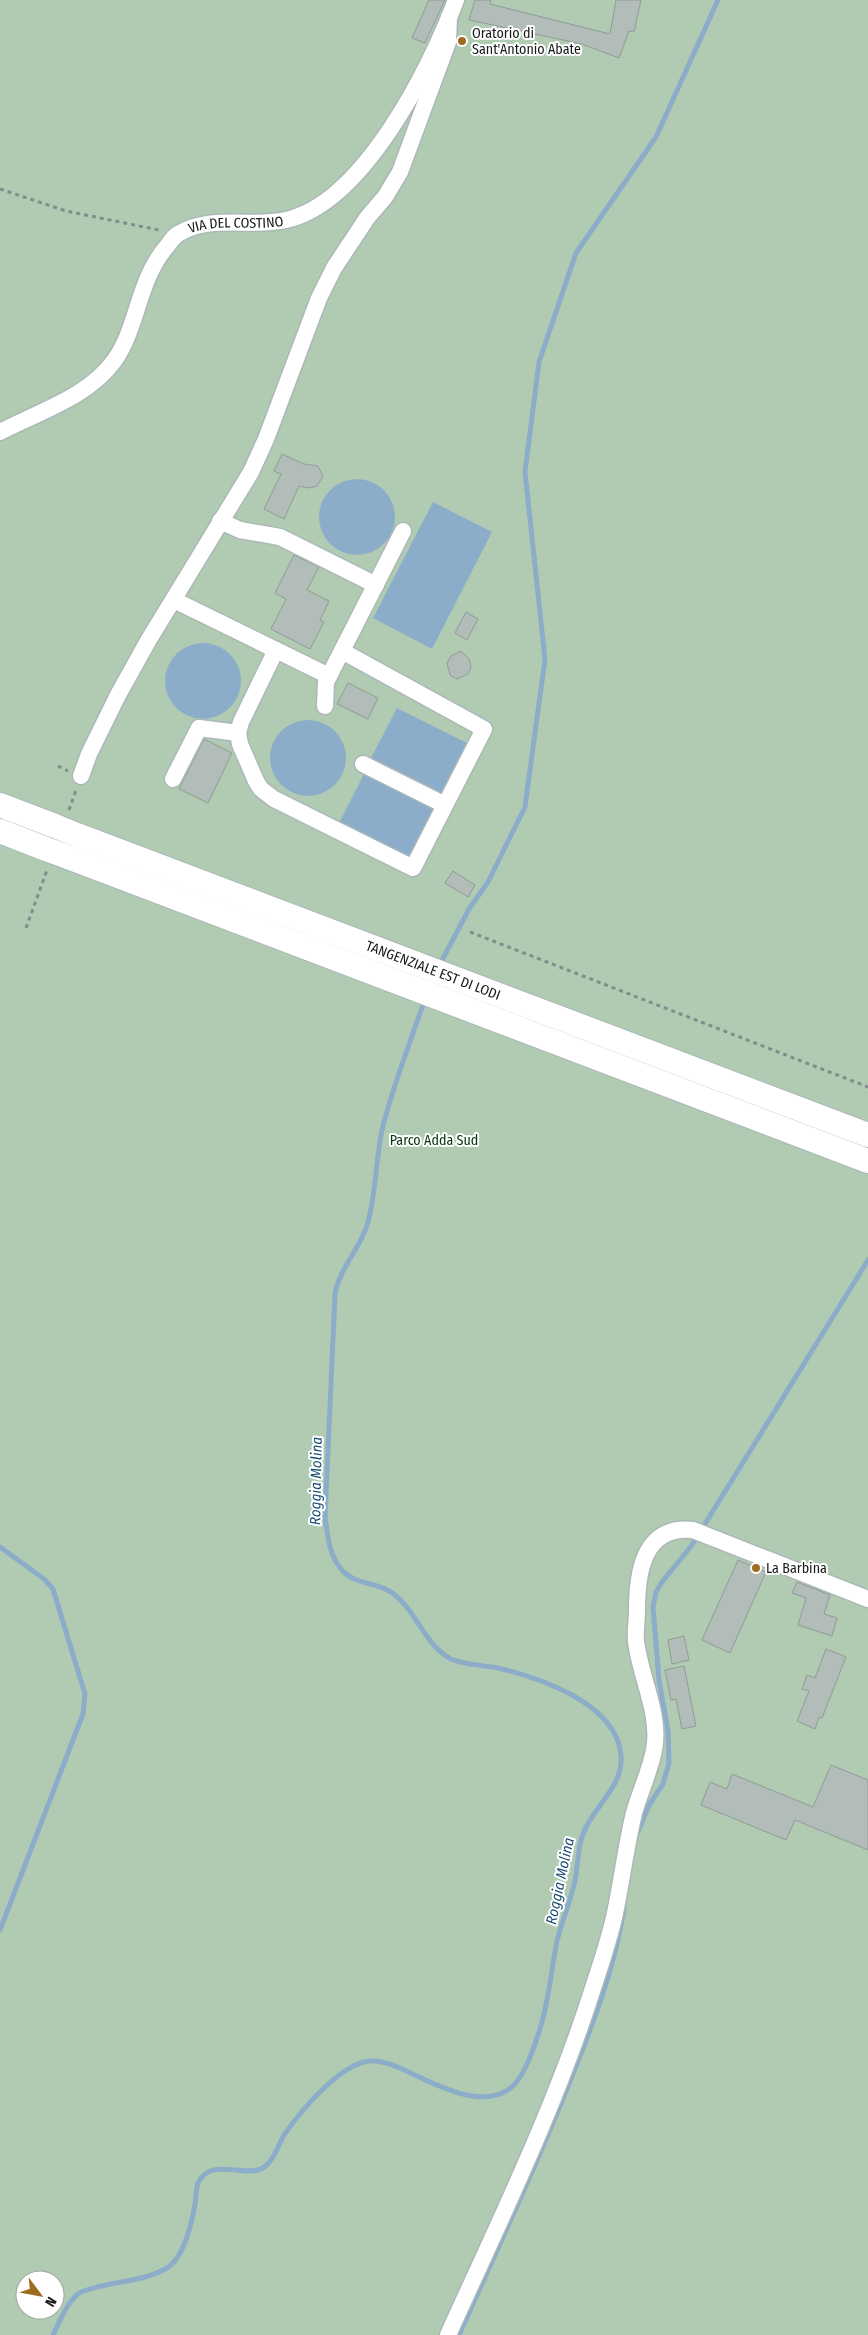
<svg xmlns="http://www.w3.org/2000/svg" width="868" height="2335" viewBox="0 0 868 2335" font-family="'Fira Sans Condensed',sans-serif">
  <style>
    .green { fill: #b0cbb1; fill-rule: evenodd }
    .water { fill: #8cadc9 }
    .lines { fill: none; stroke-linecap: round; stroke-linejoin: round }
    .stream { stroke: #8cadc9; stroke-width: 5 }
    .building { fill: #b2bdb9; stroke: #909b97 }
    .minor-casing { stroke: #acb8b8; stroke-width: 19 }
    .highway-casing { stroke: #acb8b8; stroke-width: 26 }
    .path { stroke: #838c8c; stroke-width: 3; stroke-dasharray: 4 4; stroke-linecap: butt }
    .minor { stroke: #fff; stroke-width: 16 }
    .highway { stroke: #fff; stroke-width: 24 }
    .highway-bridge-casing { stroke: #acb8b8; stroke-width: 26; stroke-linecap: butt }
    .highway-bridge { stroke: #fff; stroke-width: 24 }
    .poi-dot { fill: #9e6c21; stroke: #fff; stroke-width: 2 }
    .labels { text-anchor: middle; stroke-width: 4; stroke-linejoin: round; paint-order: stroke }
    .poi-label { font-size: 14px; fill: #161a1a; stroke: #fff; text-anchor: start }
    .street-label { font-size: 14px; fill: #161a1a; stroke: #fff }
    .park-label { font-size: 14px; fill: #03360e; stroke: #fff }
    .water-label { font-size: 15px; font-style: italic; fill: #194d74; stroke: #fff }
  </style>
  <rect width="100%" height="100%" fill="#ebf9f8"/>
  <path class="green" d="M0,0H868V2335H0ZM25,2280H55V2310H25Z"/>
  <g class="water">
    <circle cx="357" cy="517" r="38"/>
    <path d="M433,502L492,532L432,649L373,618Z"/>
    <circle cx="203" cy="681" r="38"/>
    <path d="M397,708L467,743L441,796L370,760Z"/>
    <circle cx="308" cy="758" r="38"/>
    <path d="M365,772L435,808L409,860L338,825Z"/>
  </g>
  <g class="lines">
    <g class="stream">
      <path d="M439,966L469,909L488,882L525,807L545,659L525,472L539,362L576,253L656,137L718,0"/>
      <path d="M0,1547L44,1579L53,1589L85,1694L83,1714L0,1930"/>
      <path d="M638,1832L649,1805L663,1784L669,1763L668,1731L659,1680L653,1607L656,1592L662,1582L692,1545L868,1260"/>
      <path d="M53,2335C60,2321 66,2304 78,2294C83,2290 91,2289 97,2287C119,2281 159,2279 174,2262C186,2247 192,2222 195,2204C196,2198 196,2189 198,2183C210,2157 242,2177 261,2169C273,2164 278,2145 284,2135C300,2112 341,2062 371,2061C386,2060 404,2070 417,2076C443,2088 488,2111 514,2085C526,2073 535,2045 540,2029C549,2000 551,1971 557,1941C562,1921 570,1902 575,1881C578,1865 577,1850 583,1834C593,1806 624,1787 621,1755C616,1703 540,1678 498,1668C483,1665 464,1665 451,1659C424,1645 416,1609 391,1592C376,1582 355,1585 342,1570C329,1556 328,1536 325,1518L335,1294C340,1266 363,1246 369,1218C376,1189 376,1159 382,1130C393,1085 410,1043 425,999"/>
      <path d="M459,2335C498,2247 539,2161 574,2071C595,2019 615,1965 624,1909"/>
    </g>
  </g>
  <g class="building">
    <path d="M429,0H445L425,43L412,38Z"/>
    <path d="M475,0H491L490,4L610,34L616,0H641L634,32L629,31L619,58L582,44L469,20Z"/>
    <path d="M282,454L304,464L318,466L323,476L317,486L309,488L299,486L284,519L264,509L281,474L274,471Z"/>
    <path d="M294,555L319,567L307,590L329,601L320,620L324,622L310,649L271,629L286,599L275,593Z"/>
    <path d="M466,612L478,619L467,640L455,633Z"/>
    <path d="M461,651L469,659L471,667L468,674L457,679L450,675L447,663L451,656Z"/>
    <path d="M348,683L378,698L368,719L337,704Z"/>
    <path d="M204,739L232,753L208,803L179,789Z"/>
    <path d="M453,871L475,885L468,897L445,883Z"/>
    <path d="M738,1560L766,1572L730,1653L702,1640Z"/>
    <path d="M797,1582L830,1595L824,1614L837,1618L832,1636L798,1625L806,1598L792,1593Z"/>
    <path d="M684,1636L689,1660L672,1664L668,1640Z"/>
    <path d="M826,1649L846,1657L822,1718L819,1717L815,1729L797,1721L809,1691L802,1689L807,1675L815,1678Z"/>
    <path d="M684,1666L696,1726L682,1729L676,1699L671,1700L665,1670Z"/>
    <path d="M831,1765L868,1780V1850L795,1820L786,1840L701,1805L710,1782L727,1789L732,1774L813,1807Z"/>
  </g>
  <g class="lines">
    <defs>
      <g id="minor">
        <path id="s1" d="M0,432C38,412 88,397 114,361C139,326 137,280 168,245C171,241 174,236 178,234C210,214 251,228 286,220C363,203 430,69 456,0"/>
        <path d="M220,521L240,530L280,537L376,585"/>
        <path d="M174,600L329,676"/>
        <path d="M276,650L241,722L238,733L240,744L256,781L261,789L274,799L413,868L484,729L342,651"/>
        <path d="M325,706L326,682L403,531"/>
        <path d="M363,764L445,805"/>
        <path d="M81,776L89,754L118,695L148,641L251,472L266,439L319,298L334,268L367,218L385,197L400,172L448,42L449,17"/>
        <path d="M173,779L199,728L238,733"/>
        <path d="M448,2335C500,2220 556,2106 594,1985C602,1961 610,1937 615,1913C622,1880 626,1846 634,1813C640,1792 650,1771 654,1750C661,1714 640,1677 636,1641C635,1631 637,1621 637,1610C637,1573 643,1525 693,1530L868,1599"/>
      </g>
      <g id="highway">
        <path d="M0,805L55,826"/>
        <path d="M0,831L46,849"/>
        <path id="s2" d="M77,835L868,1135"/>
        <path d="M68,857L868,1161"/>
      </g>
    </defs>
    <use href="#minor" class="minor-casing"/>
    <use href="#highway" class="highway-casing"/>
    <g class="path">
      <path d="M0,189L66,211L159,230"/>
      <path d="M58,766L68,771"/>
      <path d="M69,810L76,790"/>
      <path d="M26,928L47,870"/>
      <path d="M470,932L868,1087"/>
    </g>
    <use href="#minor" class="minor"/>
    <use href="#highway" class="highway"/>
    <defs>
      <g id="highway-bridge">
        <path d="M55,826L77,835"/>
        <path d="M46,849L68,857"/>
      </g>
    </defs>
    <use href="#highway-bridge" class="highway-bridge-casing"/>
    <use href="#highway-bridge" class="highway-bridge"/>
  </g>
  <g class="poi-dot">
    <circle cx="462" cy="41" r="5"/>
    <circle cx="756" cy="1568" r="5"/>
  </g>
  <g class="labels">
    <g class="poi-label">
      <text x="472" y="38">Oratorio di<tspan x="472" dy="16">Sant'Antonio Abate</tspan></text>
      <text x="766" y="1573">La Barbina</text>
    </g>
    <g class="street-label">
      <text dy="5" stroke="none"><textPath href="#s1" startOffset="339">VIA DEL COSTINO</textPath></text>
      <text dy="5" stroke="none"><textPath href="#s2" startOffset="381">TANGENZIALE EST DI LODI</textPath></text>
    </g>
    <g class="park-label">
      <text x="434" y="1145">Parco Adda Sud</text>
    </g>
    <g class="water-label">
      <text transform="translate(316 1481) rotate(-89)" y="5">Roggia Molina</text>
      <text transform="translate(560 1881) rotate(-78)" y="5">Roggia Molina</text>
    </g>
  </g>
  <g transform="translate(40 2295) rotate(122)"><circle r="24" fill="#ffffff" stroke="#a2a3a3"/>
  <path d="M0-4L9 19L0 12L-9 19Z" fill="#9e6c21"/>
  <text y="-8" font-size="14" font-weight="bold" text-anchor="middle" fill="#161a1a">N</text>
  </g>
</svg>
